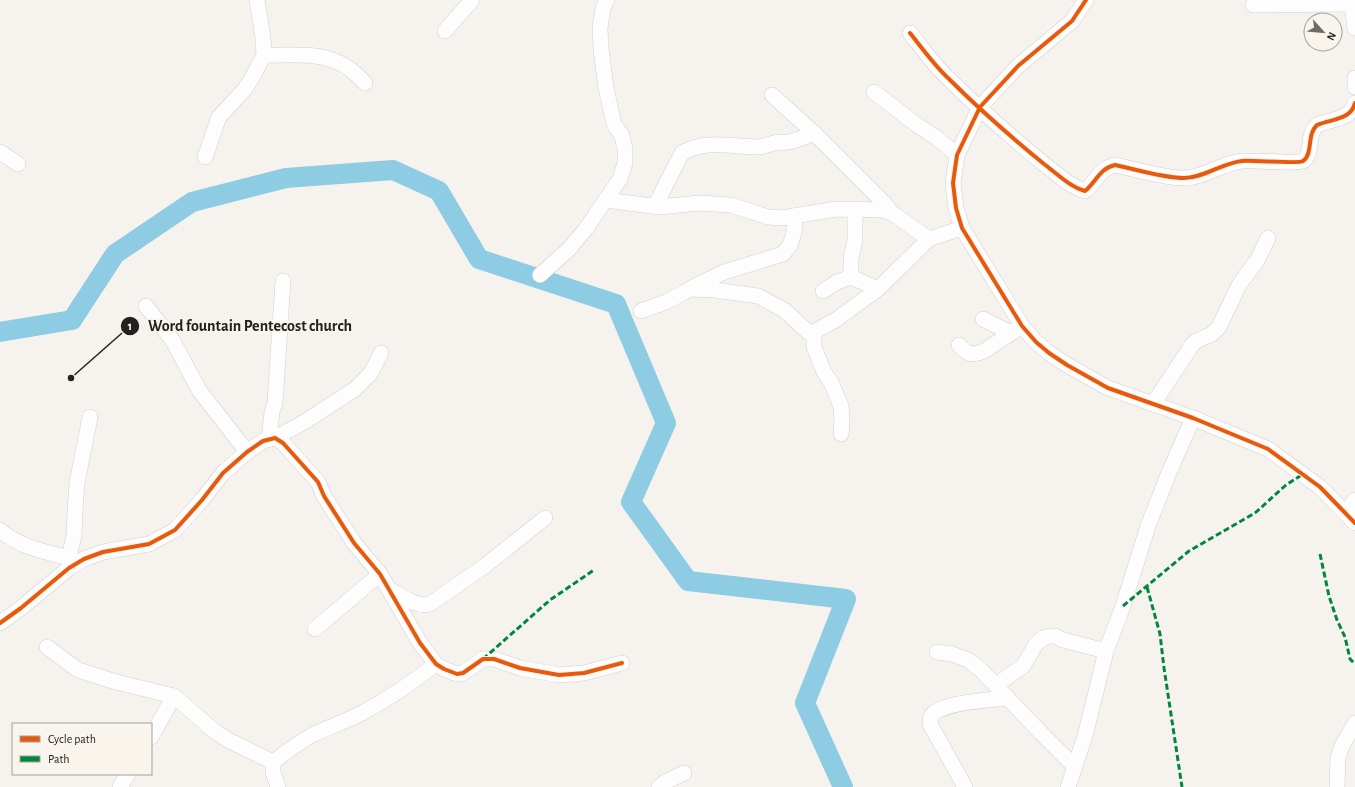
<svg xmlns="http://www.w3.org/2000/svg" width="1355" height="787" viewBox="0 0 1355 787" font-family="'Alegreya Sans',sans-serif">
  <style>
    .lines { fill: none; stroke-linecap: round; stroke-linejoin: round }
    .river { stroke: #8dcce3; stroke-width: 20 }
    .minor-casing { stroke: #d2d0cd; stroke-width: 16 }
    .minor { stroke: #fefdfd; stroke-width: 15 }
    .quiet { stroke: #00873e; stroke-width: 3; stroke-dasharray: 6 3; stroke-linecap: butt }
    .cycleway-casing { stroke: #f9f4ec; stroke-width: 6 }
    .cycleway { stroke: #e8590c; stroke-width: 4 }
    .leader { fill: none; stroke: #24221f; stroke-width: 1.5 }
    .callout-dot { fill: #24221f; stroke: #f9f4ec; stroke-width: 1.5 }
    .mark-label { font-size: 12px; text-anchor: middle; font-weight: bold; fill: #fff }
    .callout-label { font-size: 16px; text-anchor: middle; font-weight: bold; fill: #24221f; stroke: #f9f4ec; stroke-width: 4; stroke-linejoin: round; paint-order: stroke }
  </style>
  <rect width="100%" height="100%" fill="#f6f3ef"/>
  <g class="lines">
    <path class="river" d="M0,332L72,320L115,254L192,202L286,178L393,170L439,191L479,259L616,304L666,423L631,502L688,581L846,599L805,703L843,787"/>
    <defs>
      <g id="minor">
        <path d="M1086,0L1072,21L1018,66L980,107L957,155L953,183L956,208L962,228L1022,326L1036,342L1049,353L1067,365L1108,388L1193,418L1268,449L1320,487L1355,523"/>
        <path d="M1352,4L1355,28"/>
        <path d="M1253,5L1355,4"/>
        <path d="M445,31L472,0"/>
        <path d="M910,33C922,48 934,65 948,78C978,108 1011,137 1044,164C1056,173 1070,187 1085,191C1096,182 1100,168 1115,165C1135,169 1163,178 1184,178C1204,178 1222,163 1242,161C1252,160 1300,164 1303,161C1311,156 1309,141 1312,133C1313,130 1315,127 1317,125C1331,119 1351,120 1355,103"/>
        <path d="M264,55C287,56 314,52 335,61C347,65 356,74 365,83"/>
        <path d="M1355,78V87"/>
        <path d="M874,92L917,125L937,138L957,155"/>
        <path d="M772,95L814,133L885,204L892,213"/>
        <path d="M0,152L18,164"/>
        <path d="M205,157L219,117L244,90L252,78L264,55L263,38L257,0"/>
        <path d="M606,200L660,207L699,203L731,205L768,217L782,218L836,209L882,210L892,213L929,239"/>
        <path d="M655,206L682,153C706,139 731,147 758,147C765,147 771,143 778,142C781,142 785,143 788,142C797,141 805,137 814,133"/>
        <path d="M540,275L568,250L585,230L620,179L625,163V149L622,136L614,124L606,88L601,49L600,28L603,8L607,0"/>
        <path d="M851,277V259L855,240V210"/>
        <path d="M690,289L715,290L758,296L784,310L808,332H814L837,319L878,289L929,239L962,228"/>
        <path d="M823,291L837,282L851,277L878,289"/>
        <path d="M146,306L173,341L199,390L247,452"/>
        <path d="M641,311L666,302L683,293L695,286L724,272L783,254L790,245L793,236L795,226L794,216"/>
        <path d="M983,319L1011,333"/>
        <path d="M814,332V347L824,372L831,382L841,406L842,422L841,434"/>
        <path d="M959,345C968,355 971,356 984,351L1022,326"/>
        <path d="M1153,404L1192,345L1196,341L1212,334L1219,327L1239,285L1258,259L1268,238"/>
        <path d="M275,438L306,421L355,389L371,373L381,353"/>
        <path d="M269,439L272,412L275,403L283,281"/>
        <path d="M1345,512L1355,500"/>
        <path d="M0,530C19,547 46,552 69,558"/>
        <path d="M69,568V558L74,535L75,512L77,483L90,417"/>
        <path d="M389,589C402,596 416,608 430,604L486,565L545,518"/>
        <path d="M0,623L21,608L69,568L84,559L103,552L149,544L175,530L202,500L223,473L247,452L263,441L275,438L283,443L318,482L324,496L354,543L380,574L420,643L436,664L444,669L457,674L463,673L483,659H494L520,668L559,675L584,673L622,663"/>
        <path d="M315,629L380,574"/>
        <path d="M47,647L78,670L116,682L174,696L213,730L228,740L273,762"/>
        <path d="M937,652L952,654L968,660L981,670L1041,733L1075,767"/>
        <path d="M996,685L1023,666L1036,644L1043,638L1050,636H1055L1063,640L1106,651"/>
        <path d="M151,737L174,696"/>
        <path d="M120,787L128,774"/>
        <path d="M278,787L273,772V762C286,752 299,742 314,734C330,727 346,721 362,713C388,699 413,682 436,664"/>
        <path d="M659,787L665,782L684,773"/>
        <path d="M965,787L930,724C930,720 930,716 934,713C948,702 989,700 1007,698"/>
        <path d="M1068,787L1085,736L1106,651L1123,606L1148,526L1168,475L1193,418"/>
        <path d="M1337,787L1338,758L1342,746L1355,723"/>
      </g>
    </defs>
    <use href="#minor" class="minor-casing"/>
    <use href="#minor" class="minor"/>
    <g class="quiet">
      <path d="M1320,554L1329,596L1337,620L1345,637L1350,659L1355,664"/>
      <path d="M1147,587L1160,634L1164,668L1182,787"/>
      <path d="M1123,606L1189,551L1255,513L1286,485L1303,474"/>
      <path d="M483,659L550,600L594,570"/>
    </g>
    <defs>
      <g id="cycleway">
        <path d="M1086,0L1072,21L1018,66L980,107L957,155L953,183L956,208L962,228L1022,326L1036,342L1049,353L1067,365L1108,388L1193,418L1268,449L1320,487L1355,523"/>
        <path d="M910,33C922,48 934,65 948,78C978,108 1011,137 1044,164C1056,173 1070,187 1085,191C1096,182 1100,168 1115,165C1135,169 1163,178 1184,178C1204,178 1222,163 1242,161C1252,160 1300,164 1303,161C1311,156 1309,141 1312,133C1313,130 1315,127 1317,125C1331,119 1351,120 1355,103"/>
        <path d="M0,623L21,608L69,568L84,559L103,552L149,544L175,530L202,500L223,473L247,452L263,441L275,438L283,443L318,482L324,496L354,543L380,574L420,643L436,664L444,669L457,674L463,673L483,659H494L520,668L559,675L584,673L622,663"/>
      </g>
    </defs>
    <use href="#cycleway" class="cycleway-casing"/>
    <use href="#cycleway" class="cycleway"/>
  </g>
  <path class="leader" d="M71 378L130 326"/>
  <g class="callout-dot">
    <circle cx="71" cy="378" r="4"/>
    <circle cx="130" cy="326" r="10"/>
  </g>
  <g class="mark-label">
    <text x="130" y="330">1</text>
  </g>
  <g class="callout-label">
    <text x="250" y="331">Word fountain Pentecost church</text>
  </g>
  <rect x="12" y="723" width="140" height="52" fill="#f9f4ec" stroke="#a4a09a"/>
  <rect x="20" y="736" width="20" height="6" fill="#e8590c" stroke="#a4a09a"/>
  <text x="48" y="743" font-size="12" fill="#24221f">Cycle path</text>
  <rect x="20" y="756" width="20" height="6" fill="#00873e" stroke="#a4a09a"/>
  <text x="48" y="763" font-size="12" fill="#24221f">Path</text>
  <g transform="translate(1323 32) rotate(117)"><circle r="19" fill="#f9f4ec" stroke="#a4a09a"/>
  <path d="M0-3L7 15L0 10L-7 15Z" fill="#6e6b68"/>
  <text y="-6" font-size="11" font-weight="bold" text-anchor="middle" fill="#24221f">N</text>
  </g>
</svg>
